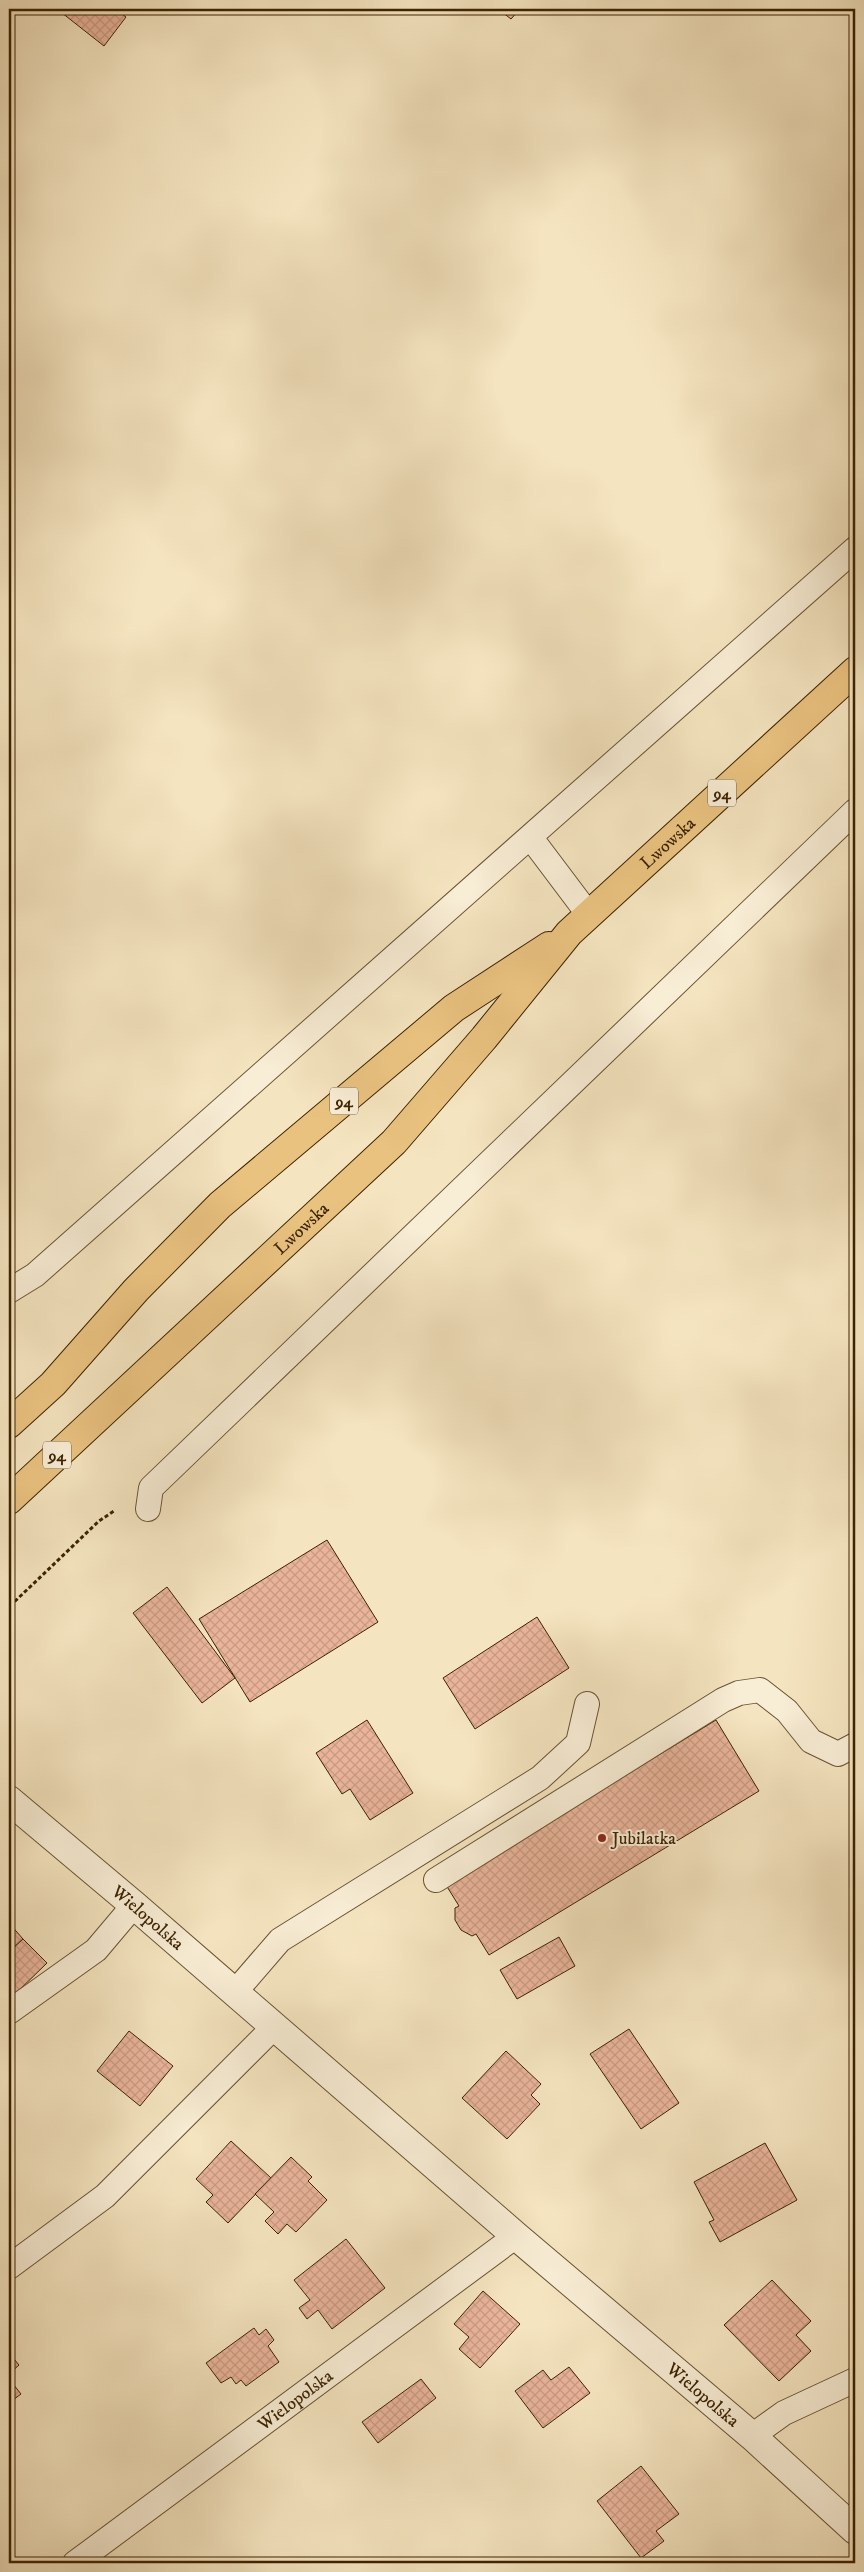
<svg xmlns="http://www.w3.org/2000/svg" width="864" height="2572" viewBox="0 0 864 2572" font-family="'IM FELL DW Pica',serif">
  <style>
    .building { fill: url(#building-cross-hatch); stroke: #3c2303 }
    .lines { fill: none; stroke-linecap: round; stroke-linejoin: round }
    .service-casing { stroke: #6a5332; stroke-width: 26 }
    .tertiary-casing { stroke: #6a5332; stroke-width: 30 }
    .primary-casing { stroke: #3c2303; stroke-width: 30 }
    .path { stroke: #3c2303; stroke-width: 3; stroke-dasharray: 4 2.5; stroke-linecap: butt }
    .service { stroke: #f8edd5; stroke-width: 24 }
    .tertiary { stroke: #f8edd5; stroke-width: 28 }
    .primary { stroke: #eac280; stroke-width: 28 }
    .poi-dot { fill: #8f2418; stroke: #f8edd5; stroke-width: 2 }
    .labels { text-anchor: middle; stroke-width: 4; stroke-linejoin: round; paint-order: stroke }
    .shield { fill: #f8edd5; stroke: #746042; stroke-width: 1 }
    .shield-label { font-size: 16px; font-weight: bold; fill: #3c2303 }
    .street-label { font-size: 18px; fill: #3c2303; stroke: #f8edd5 }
    .poi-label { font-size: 18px; fill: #3c2303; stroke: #f8edd5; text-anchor: start }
  </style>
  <defs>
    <pattern id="building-cross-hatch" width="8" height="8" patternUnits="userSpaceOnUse" patternTransform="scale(1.25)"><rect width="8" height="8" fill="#e9b49a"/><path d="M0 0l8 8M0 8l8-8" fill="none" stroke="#c99a83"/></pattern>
  </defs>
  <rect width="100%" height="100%" fill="#f4e4bf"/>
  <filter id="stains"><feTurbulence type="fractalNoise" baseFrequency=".004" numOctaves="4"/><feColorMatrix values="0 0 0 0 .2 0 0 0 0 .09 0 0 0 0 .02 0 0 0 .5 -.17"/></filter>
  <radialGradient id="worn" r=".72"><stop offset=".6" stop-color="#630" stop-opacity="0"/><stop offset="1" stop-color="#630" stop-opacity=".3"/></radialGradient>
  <g class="building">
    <path d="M57,9H115L126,17L104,46Z"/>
    <path d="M498,9H520L511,19Z"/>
    <path d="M327,1540L378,1622L250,1702L199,1619Z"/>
    <path d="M167,1587L235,1678L202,1703L133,1613Z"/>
    <path d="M537,1617L569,1668L475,1729L443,1678Z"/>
    <path d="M367,1720L413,1793L370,1820L350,1789L342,1794L316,1753Z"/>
    <path d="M716,1720L759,1791L489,1955L476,1934L472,1936L461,1930L455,1920V1908L459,1906L446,1885Z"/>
    <path d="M9,1923L23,1939L9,1952Z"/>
    <path d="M559,1937L575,1966L517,1999L500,1970Z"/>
    <path d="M23,1939L47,1963L9,2000V1952Z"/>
    <path d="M629,2029L679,2103L641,2129L590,2054Z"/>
    <path d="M129,2031L173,2066L140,2106L97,2071Z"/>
    <path d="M506,2051L541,2084L531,2095L540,2104L507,2139L462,2098Z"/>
    <path d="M231,2141L271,2178L228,2223L206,2202L213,2195L196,2179Z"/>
    <path d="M765,2143L797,2200L720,2242L709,2222L714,2220L694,2182Z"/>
    <path d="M291,2157L312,2177L308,2181L327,2200L296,2232L287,2224L278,2234L265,2221L274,2212L255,2194Z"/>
    <path d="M346,2239L385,2288L332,2329L318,2310L307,2319L299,2308L310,2300L294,2280Z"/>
    <path d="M772,2280L811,2321L796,2335L811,2351L779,2381L724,2325Z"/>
    <path d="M483,2291L520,2324L480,2368L459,2349L469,2337L454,2324Z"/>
    <path d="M254,2328L259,2335L266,2329L274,2340L268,2346L279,2362L246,2386L241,2380L236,2384L231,2377L221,2383L206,2363Z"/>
    <path d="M9,2353L19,2365L9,2374Z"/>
    <path d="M569,2367L590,2393L543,2428L515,2391L543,2370L551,2380Z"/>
    <path d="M9,2379L21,2394L9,2403Z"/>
    <path d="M421,2379L436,2398L378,2443L362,2422Z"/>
    <path d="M641,2466L679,2514L656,2531L664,2541L641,2558L597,2501Z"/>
  </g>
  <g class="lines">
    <defs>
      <g id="service">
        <path d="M531,838L589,915"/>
        <path d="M9,1291L35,1275L855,549"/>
        <path d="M148,1509L151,1488L855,811"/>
        <path d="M436,1880L723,1700L739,1693L760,1690L787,1711L811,1741L838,1754L855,1745"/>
        <path d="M235,1992L280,1940L540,1778L578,1743L587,1704"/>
        <path d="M9,2012L96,1950L134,1905"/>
        <path d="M9,2267L105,2196L275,2026"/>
        <path d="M752,2436L784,2413L855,2380"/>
        <path id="s1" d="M75,2563L516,2236"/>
      </g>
      <g id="tertiary">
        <path id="s2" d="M9,1800L134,1905L516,2236L752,2436L855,2530"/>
      </g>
      <g id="primary">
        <path d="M9,1424L53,1384L136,1290L220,1205L454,1008L549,946"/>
        <path id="s3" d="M9,1500L394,1142L484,1038L569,933L855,671"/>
      </g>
    </defs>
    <use href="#service" class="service-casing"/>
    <use href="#tertiary" class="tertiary-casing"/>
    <use href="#primary" class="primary-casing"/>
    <path class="path" d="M10,1606L99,1521L114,1511"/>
    <use href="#service" class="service"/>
    <use href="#tertiary" class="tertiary"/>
    <use href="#primary" class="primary"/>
  </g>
  <circle class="poi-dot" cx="602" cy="1838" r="5"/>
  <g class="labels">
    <g class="shield">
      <rect x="708" y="779.5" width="28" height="27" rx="4"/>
      <rect x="330" y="1087.5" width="28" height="27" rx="4"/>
      <rect x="43" y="1441.5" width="28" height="27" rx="4"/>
    </g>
    <g class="shield-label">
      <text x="722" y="799">94</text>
      <text x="344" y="1107">94</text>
      <text x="57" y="1461">94</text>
    </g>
    <g class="street-label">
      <text dy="6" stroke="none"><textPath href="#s3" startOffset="932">Lwowska</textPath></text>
      <text dy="6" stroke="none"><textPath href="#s3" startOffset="399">Lwowska</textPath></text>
      <text dy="6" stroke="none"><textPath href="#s2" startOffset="182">Wielopolska</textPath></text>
      <text dy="6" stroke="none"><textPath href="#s2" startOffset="914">Wielopolska</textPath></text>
      <text dy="6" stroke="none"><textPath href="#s1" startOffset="274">Wielopolska</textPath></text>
    </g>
    <g class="poi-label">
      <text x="612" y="1844">Jubilatka</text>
    </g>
  </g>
  <rect width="864" height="2572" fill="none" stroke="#f4e4bf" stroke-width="30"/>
  <rect x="10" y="10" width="844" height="2552" fill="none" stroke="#3c2303" stroke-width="2.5"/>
  <rect x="15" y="15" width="834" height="2542" fill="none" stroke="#3c2303"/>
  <rect width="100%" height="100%" filter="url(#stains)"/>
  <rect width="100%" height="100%" fill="url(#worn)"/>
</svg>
